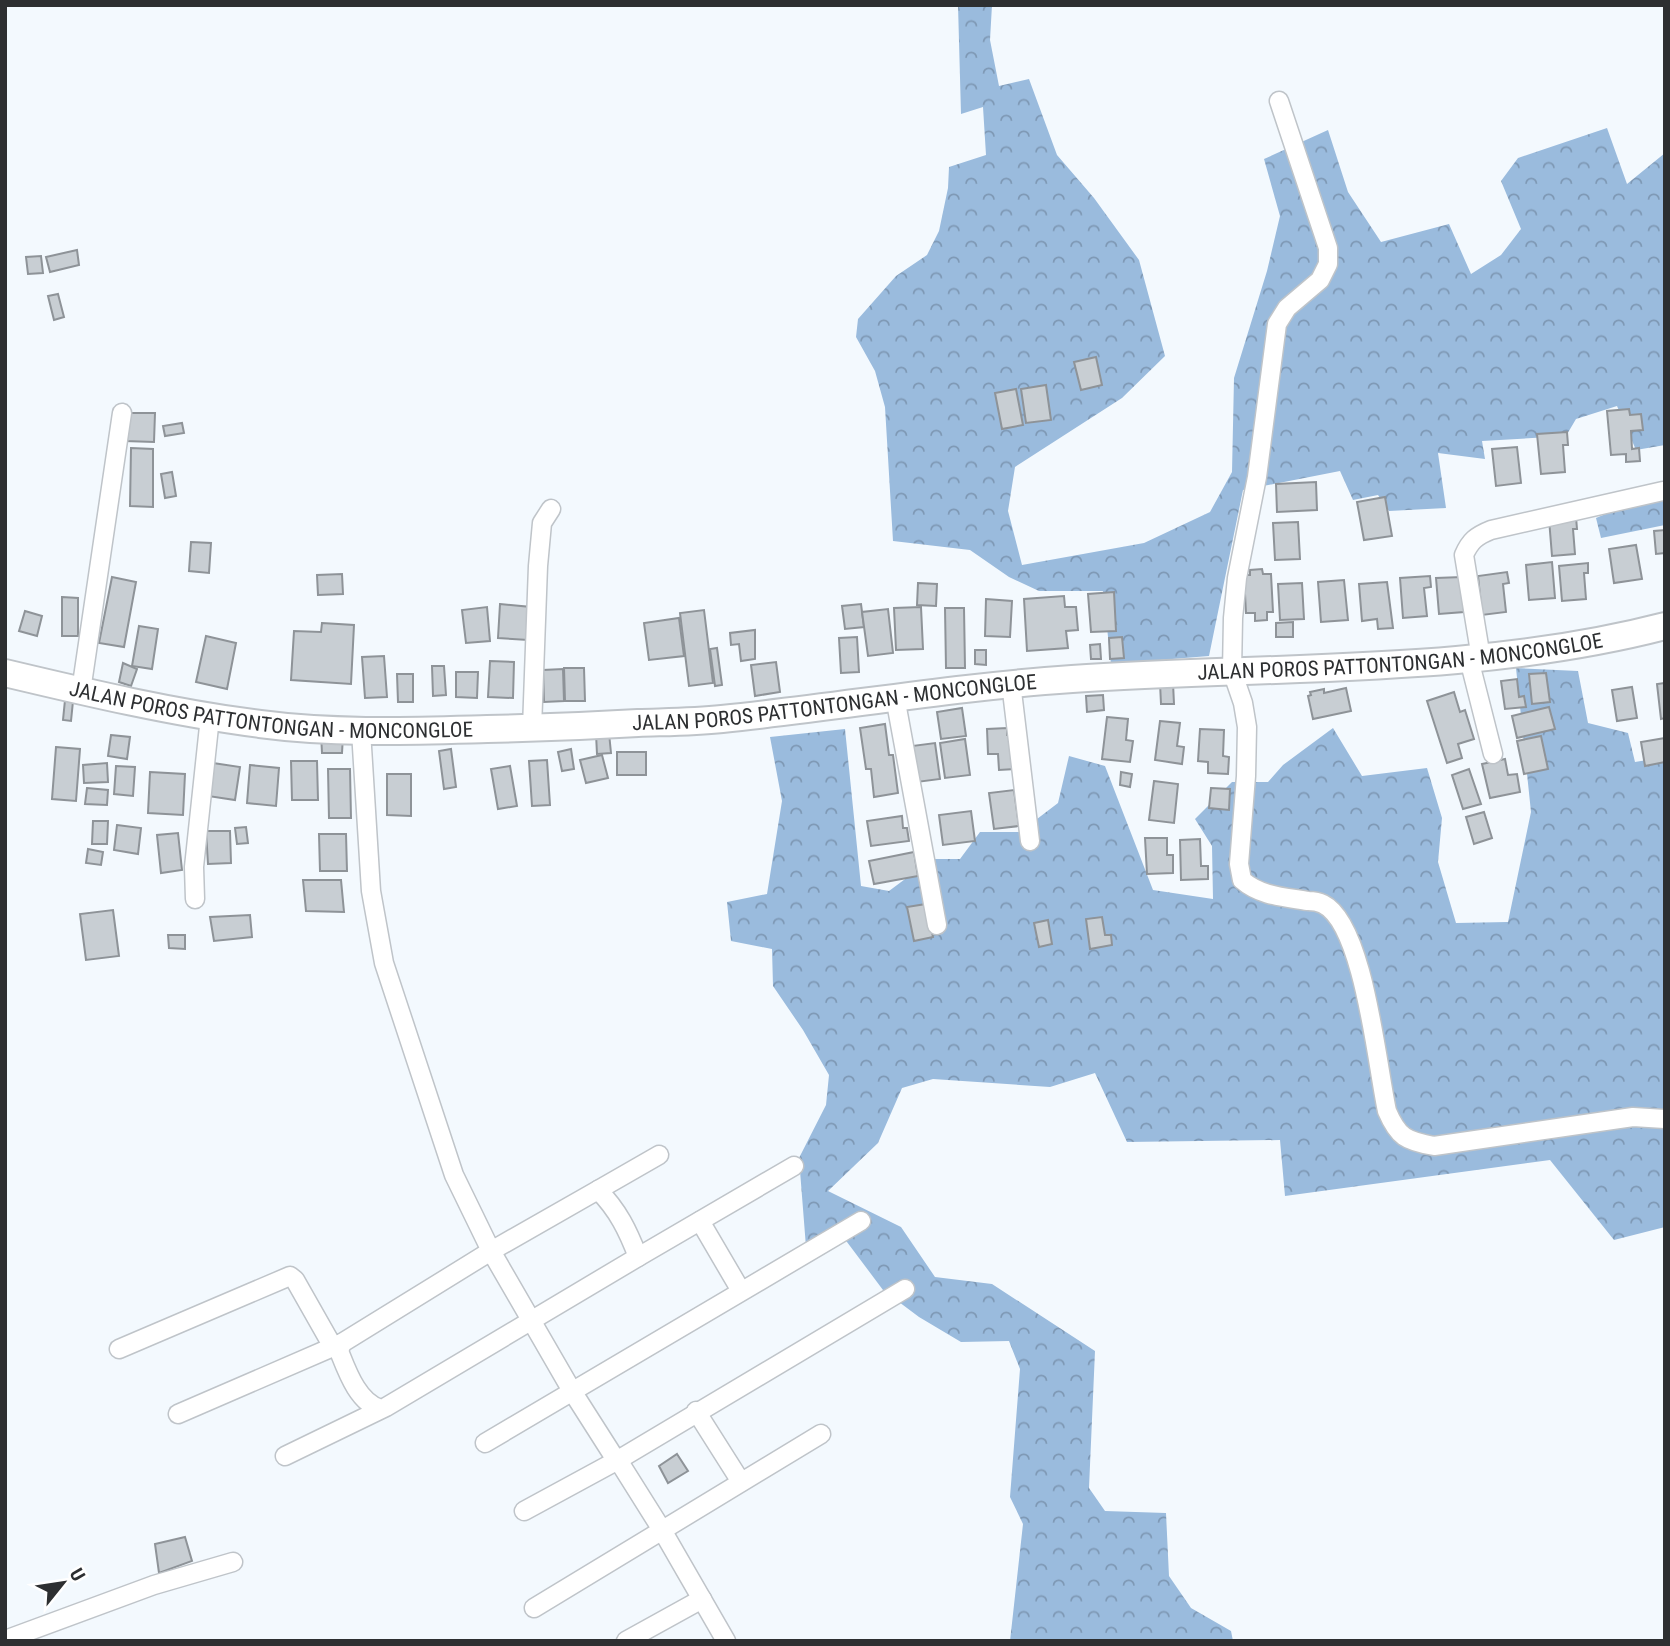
<svg xmlns="http://www.w3.org/2000/svg" width="1670" height="1646" viewBox="0 0 1670 1646" font-family="'Roboto Condensed',sans-serif">
  <style>
    .forest { fill: url(#forest-crowns) }
    .building { fill: #c8ced3; stroke: #8e9398; stroke-width: 2 }
    .lines { fill: none; stroke-linecap: round; stroke-linejoin: round }
    .street-casing { stroke: #bfc4c9; stroke-width: 21 }
    .secondary-casing { stroke: #bfc4c9; stroke-width: 30 }
    .street { stroke: #fff; stroke-width: 18 }
    .secondary { stroke: #fff; stroke-width: 26 }
    .labels { text-anchor: middle; stroke-width: 7; stroke-linejoin: round; paint-order: stroke }
    .street-label { font-size: 21px; fill: #2d2f31; stroke: #fff }
  </style>
  <defs>
    <pattern id="forest-crowns" width="20" height="18" patternUnits="userSpaceOnUse" patternTransform="scale(1.75)"><rect width="20" height="18" fill="#9abbdd"/><path d="M2 6a3 3 0 1 1 6 0M12 15a3 3 0 1 1 6 0" fill="none" stroke="#7e98b4"/></pattern>
  </defs>
  <rect width="100%" height="100%" fill="#f3f9fe"/>
  <g class="forest">
    <path d="M958,5H992L990,40L999,86L1029,79L1057,155L1094,198L1139,260L1165,356L1122,398L1015,467L1008,511L1022,565L1144,543L1210,512L1232,472L1234,378L1267,271L1280,216L1264,159L1328,130L1348,192L1381,242L1449,224L1471,274L1501,255L1521,229L1501,181L1518,158L1607,128L1627,184L1665,153V445L1636,450L1617,406L1576,419L1566,436L1482,441L1485,459L1438,453L1446,508L1389,511L1378,495L1353,500L1340,471L1243,490L1209,656L1111,664L1103,591H1039L1009,577L970,550L893,541L885,407L875,371L856,337L858,319L896,276L927,255L939,231L948,188L949,167L986,155L983,107L961,114Z"/>
    <path d="M1665,489V525L1601,538L1596,518Z"/>
    <path d="M1516,668L1578,671L1588,723L1628,733L1635,762L1665,757V1227L1614,1240L1550,1160L1285,1196L1280,1140L1127,1142L1095,1073L1050,1087L933,1079L902,1088L878,1143L828,1191L901,1227L935,1277L992,1284L1095,1351L1089,1488L1105,1511L1166,1513L1169,1576L1191,1608L1231,1631L1233,1641H1010L1023,1524L1010,1497L1020,1369L1009,1341L961,1342L919,1317L883,1290L835,1226L806,1247L799,1158L826,1105L829,1075L803,1030L773,986L772,949L731,941L727,902L767,894L782,801L770,737L845,729L861,886L889,891L932,859H960L980,832H1020L1058,803L1069,756L1105,766L1153,890L1213,899L1212,846L1195,819L1232,782H1268L1283,765L1333,728L1362,776L1427,768L1442,818L1438,862L1456,923L1508,922L1531,812Z"/>
  </g>
  <g class="building">
    <path d="M77,250L79,265L50,272L46,257Z"/>
    <path d="M41,256L43,273L28,274L26,257Z"/>
    <path d="M58,294L64,317L54,320L48,296Z"/>
    <path d="M1096,357L1102,385L1081,390L1074,362Z"/>
    <path d="M1046,385L1051,420L1026,423L1021,389Z"/>
    <path d="M1016,389L1023,425L1002,429L995,393Z"/>
    <path d="M1629,409L1630,415L1641,414L1643,430L1631,431L1632,449L1639,448L1640,461L1626,462V454L1611,455L1607,411Z"/>
    <path d="M126,413H155L154,442L125,441Z"/>
    <path d="M182,423L184,433L165,436L163,426Z"/>
    <path d="M1567,432L1568,445H1563L1565,472L1541,474L1537,434Z"/>
    <path d="M1517,447L1521,483L1496,486L1492,449Z"/>
    <path d="M131,448L153,449V507L130,506Z"/>
    <path d="M172,472L176,496L165,498L161,474Z"/>
    <path d="M1316,482L1317,510L1277,512L1276,484Z"/>
    <path d="M1385,497L1392,536L1364,540L1357,502Z"/>
    <path d="M1576,517L1577,529H1573L1575,554L1552,556L1549,519Z"/>
    <path d="M1298,522L1300,559L1275,560L1273,523Z"/>
    <path d="M1665,530V553L1656,554L1654,531Z"/>
    <path d="M191,542L211,543L209,573L189,571Z"/>
    <path d="M1636,545L1642,579L1614,583L1609,549Z"/>
    <path d="M1552,562L1555,598L1529,600L1526,565Z"/>
    <path d="M1588,563V573H1584L1586,599L1562,601L1559,566Z"/>
    <path d="M1262,569L1263,574H1271L1273,612H1267V620L1255,621V613H1246L1244,575H1250V570Z"/>
    <path d="M1507,572L1509,583L1503,584L1506,612L1482,615L1478,576Z"/>
    <path d="M342,574L343,594L318,595L317,575Z"/>
    <path d="M1430,576L1431,587L1424,588L1427,616L1403,618L1400,578Z"/>
    <path d="M112,577L136,582L124,647L99,643Z"/>
    <path d="M1462,577L1464,612L1439,614L1436,578Z"/>
    <path d="M1344,580L1348,620L1321,622L1318,582Z"/>
    <path d="M1387,582L1393,628L1378,629L1377,619L1362,621L1359,584Z"/>
    <path d="M918,583L937,584L936,606L917,605Z"/>
    <path d="M1302,583L1304,619L1280,620L1278,584Z"/>
    <path d="M1114,592L1116,631L1091,632L1088,594Z"/>
    <path d="M1064,596L1065,607H1076L1078,630L1066,631L1068,648L1027,651L1024,599Z"/>
    <path d="M62,597L78,598V636H62Z"/>
    <path d="M986,599L1012,601L1010,637L985,636Z"/>
    <path d="M500,604L531,607L528,640L498,638Z"/>
    <path d="M861,604L864,627L845,629L842,606Z"/>
    <path d="M487,607L490,641L466,643L462,610Z"/>
    <path d="M921,607L923,649L896,650L894,608Z"/>
    <path d="M945,608H964L965,668H946Z"/>
    <path d="M888,609L893,653L868,656L862,612Z"/>
    <path d="M704,610L713,683L689,686L680,613Z"/>
    <path d="M25,611L42,616L37,636L19,631Z"/>
    <path d="M679,618L684,656L649,660L644,623Z"/>
    <path d="M1293,622V637H1276V623Z"/>
    <path d="M322,623L354,625L351,684L291,680L294,631L321,632Z"/>
    <path d="M139,626L158,629L152,669L132,666Z"/>
    <path d="M755,630V659L741,661L739,644L731,645L730,633Z"/>
    <path d="M206,636L236,643L227,689L196,682Z"/>
    <path d="M857,637L859,672L841,673L839,638Z"/>
    <path d="M1122,637L1124,658L1110,659L1109,638Z"/>
    <path d="M1100,644L1101,659H1091L1090,645Z"/>
    <path d="M717,648L722,685L715,686L710,649Z"/>
    <path d="M975,650H986V665L975,664Z"/>
    <path d="M384,656L387,697L365,698L362,657Z"/>
    <path d="M490,661L514,662L513,698L488,697Z"/>
    <path d="M776,662L780,692L755,696L751,665Z"/>
    <path d="M123,663L137,669L131,686L119,682Z"/>
    <path d="M432,666H444L446,695L433,696Z"/>
    <path d="M564,668H584L585,701H565Z"/>
    <path d="M563,669L564,701L544,702L543,670Z"/>
    <path d="M456,672H478L477,698L456,697Z"/>
    <path d="M1546,673L1550,702L1532,704L1529,674Z"/>
    <path d="M397,674H413V702H398Z"/>
    <path d="M1517,679L1519,697L1524,696L1526,707L1505,709L1501,681Z"/>
    <path d="M1160,683H1173L1174,704H1161Z"/>
    <path d="M1665,683V718L1661,719L1657,684Z"/>
    <path d="M1632,687L1637,718L1617,721L1612,690Z"/>
    <path d="M1346,688L1351,711L1313,719L1308,696L1311,695L1310,692L1324,689V693Z"/>
    <path d="M1454,692L1460,712L1465,710L1474,739L1458,744L1462,758L1447,763L1427,701Z"/>
    <path d="M1103,695L1104,710L1087,712L1086,696Z"/>
    <path d="M65,700L73,701L71,721L63,720Z"/>
    <path d="M1549,707L1555,729L1517,738L1512,716Z"/>
    <path d="M962,708L966,736L941,739L937,712Z"/>
    <path d="M1107,717L1128,719L1126,740L1133,741L1130,762L1102,759Z"/>
    <path d="M1160,721L1180,723L1177,746L1184,747L1182,764L1155,760Z"/>
    <path d="M885,724L889,755H893L898,793L874,797L871,769H866L860,728Z"/>
    <path d="M1007,728V735H1013L1015,769L999,770L998,754H988L987,729Z"/>
    <path d="M1200,729L1224,730L1223,756L1229,757L1228,774L1208,773V762L1198,761Z"/>
    <path d="M609,733L611,753L597,754L596,734Z"/>
    <path d="M321,734L343,736L342,753H322Z"/>
    <path d="M111,735L130,737L127,759L108,756Z"/>
    <path d="M1541,736L1548,769L1524,774L1517,741Z"/>
    <path d="M1665,738V762L1645,766L1641,742Z"/>
    <path d="M965,739L970,775L945,778L940,743Z"/>
    <path d="M935,743L940,779L917,782L912,746Z"/>
    <path d="M56,747L80,749L76,801L52,799Z"/>
    <path d="M451,749L456,787L444,789L439,751Z"/>
    <path d="M571,749L574,769L562,771L558,752Z"/>
    <rect x="617" y="752" width="29" height="23"/>
    <path d="M602,755L608,778L586,783L580,760Z"/>
    <path d="M1505,759L1508,775L1517,774L1520,792L1490,798L1482,764Z"/>
    <path d="M547,760L550,805L532,806L529,761Z"/>
    <path d="M291,761H317L318,800H292Z"/>
    <path d="M107,763L108,782L84,783L83,765Z"/>
    <path d="M213,763L240,767L235,800L208,796Z"/>
    <path d="M250,765L279,768L276,806L247,803Z"/>
    <path d="M116,766L135,767L133,796L114,794Z"/>
    <path d="M510,766L517,806L498,809L491,769Z"/>
    <path d="M328,769H350L351,818H329Z"/>
    <path d="M1469,769L1481,804L1463,809L1452,775Z"/>
    <path d="M150,772L185,774L183,815L148,813Z"/>
    <path d="M1121,772L1132,774L1130,787L1120,785Z"/>
    <path d="M387,774H411V816L387,815Z"/>
    <path d="M1154,781L1178,784L1174,823L1149,820Z"/>
    <path d="M87,788L108,790L107,805L85,804Z"/>
    <path d="M1211,788L1230,789L1229,810L1209,808Z"/>
    <path d="M1014,790L1019,826L994,829L989,793Z"/>
    <path d="M971,811L975,841L943,845L939,815Z"/>
    <path d="M1484,812L1492,838L1474,844L1466,817Z"/>
    <path d="M902,816L903,828H907L909,841L871,846L867,821Z"/>
    <path d="M93,821H108L107,844H92Z"/>
    <path d="M117,825L141,828L138,854L114,850Z"/>
    <path d="M246,827L248,843L237,844L235,828Z"/>
    <path d="M206,831H230L231,863L208,864Z"/>
    <path d="M178,833L182,870L161,873L157,835Z"/>
    <path d="M319,834H346L347,871H320Z"/>
    <path d="M1145,838H1167V855H1173V873L1147,874Z"/>
    <path d="M1200,839L1201,866H1208V879L1181,880L1180,840Z"/>
    <path d="M88,849L103,852L101,865L86,863Z"/>
    <path d="M914,852L918,876L874,884L869,861Z"/>
    <path d="M303,880H341L344,912L306,911Z"/>
    <path d="M926,904L933,937L914,941L907,907Z"/>
    <path d="M113,910L119,956L86,960L80,914Z"/>
    <path d="M250,915L252,937L214,941L210,917Z"/>
    <path d="M1102,917L1105,935H1111L1112,945L1090,949L1086,919Z"/>
    <path d="M1048,920L1052,944L1039,947L1034,923Z"/>
    <path d="M168,935H185V949L169,948Z"/>
    <path d="M677,1454L688,1471L668,1483L659,1466Z"/>
    <path d="M185,1537L192,1561L159,1573L155,1544Z"/>
  </g>
  <g class="lines">
    <defs>
      <g id="street">
        <path d="M1279,101L1328,248V264L1320,280L1287,308L1277,324L1257,477L1237,578L1233,618L1232,671L1243,703L1247,727L1246,776L1239,864L1242,880C1260,896 1284,897 1308,901C1312,901 1319,902 1323,904C1364,924 1377,1066 1387,1111C1398,1137 1406,1141 1434,1146L1633,1117L1665,1119"/>
        <path d="M1481,658L1464,555C1470,541 1476,536 1491,530L1663,491"/>
        <path d="M1469,659L1493,754"/>
        <path d="M1011,683L1030,841"/>
        <path d="M81,691L122,413"/>
        <path d="M895,697L937,925"/>
        <path d="M532,728L538,566L542,523L551,509"/>
        <path d="M361,731L371,891L384,963L454,1175L491,1251L572,1391L616,1460"/>
        <path d="M195,899L194,867L210,717"/>
        <path d="M598,1190L659,1155"/>
        <path d="M700,1221L741,1291"/>
        <path d="M638,1257L794,1166"/>
        <path d="M119,1349L290,1276L295,1280L333,1347"/>
        <path d="M696,1411L741,1482"/>
        <path d="M178,1414L342,1343"/>
        <path d="M485,1443L861,1221"/>
        <path d="M285,1456L386,1407L638,1257C628,1231 618,1210 598,1190L491,1251L342,1343L339,1351C347,1371 358,1403 381,1409"/>
        <path d="M618,1460L662,1530L726,1641"/>
        <path d="M524,1511L618,1460L905,1289"/>
        <path d="M534,1608L821,1434"/>
        <path d="M5,1640L154,1585L233,1562"/>
        <path d="M626,1641L702,1599"/>
      </g>
      <g id="secondary">
        <path id="s1" d="M5,673C89,693 174,713 260,724C335,734 412,731 487,729C537,728 588,726 638,723C666,722 694,722 722,719C839,707 955,687 1072,679C1269,665 1472,676 1665,626"/>
      </g>
    </defs>
    <use href="#street" class="street-casing"/>
    <use href="#secondary" class="secondary-casing"/>
    <use href="#street" class="street"/>
    <use href="#secondary" class="secondary"/>
  </g>
  <g class="labels">
    <g class="street-label">
      <text dy="7" stroke="none"><textPath href="#s1" startOffset="1404">JALAN POROS PATTONTONGAN - MONCONGLOE</textPath></text>
      <text dy="7" stroke="none"><textPath href="#s1" startOffset="836">JALAN POROS PATTONTONGAN - MONCONGLOE</textPath></text>
      <text dy="7" stroke="none"><textPath href="#s1" startOffset="270">JALAN POROS PATTONTONGAN - MONCONGLOE</textPath></text>
    </g>
  </g>
  <rect width="1670" height="1646" fill="none" stroke="#2d2f31" stroke-width="14"/>
  <g transform="translate(63 1583) rotate(60)" stroke="#ffffff" stroke-width="5" paint-order="stroke">
  <path d="M0-5L12 26L0 18L-12 26Z" fill="#2d2f31"/>
  <text y="-10" font-size="19" font-weight="bold" text-anchor="middle" fill="#2d2f31">U</text>
  </g>
</svg>
